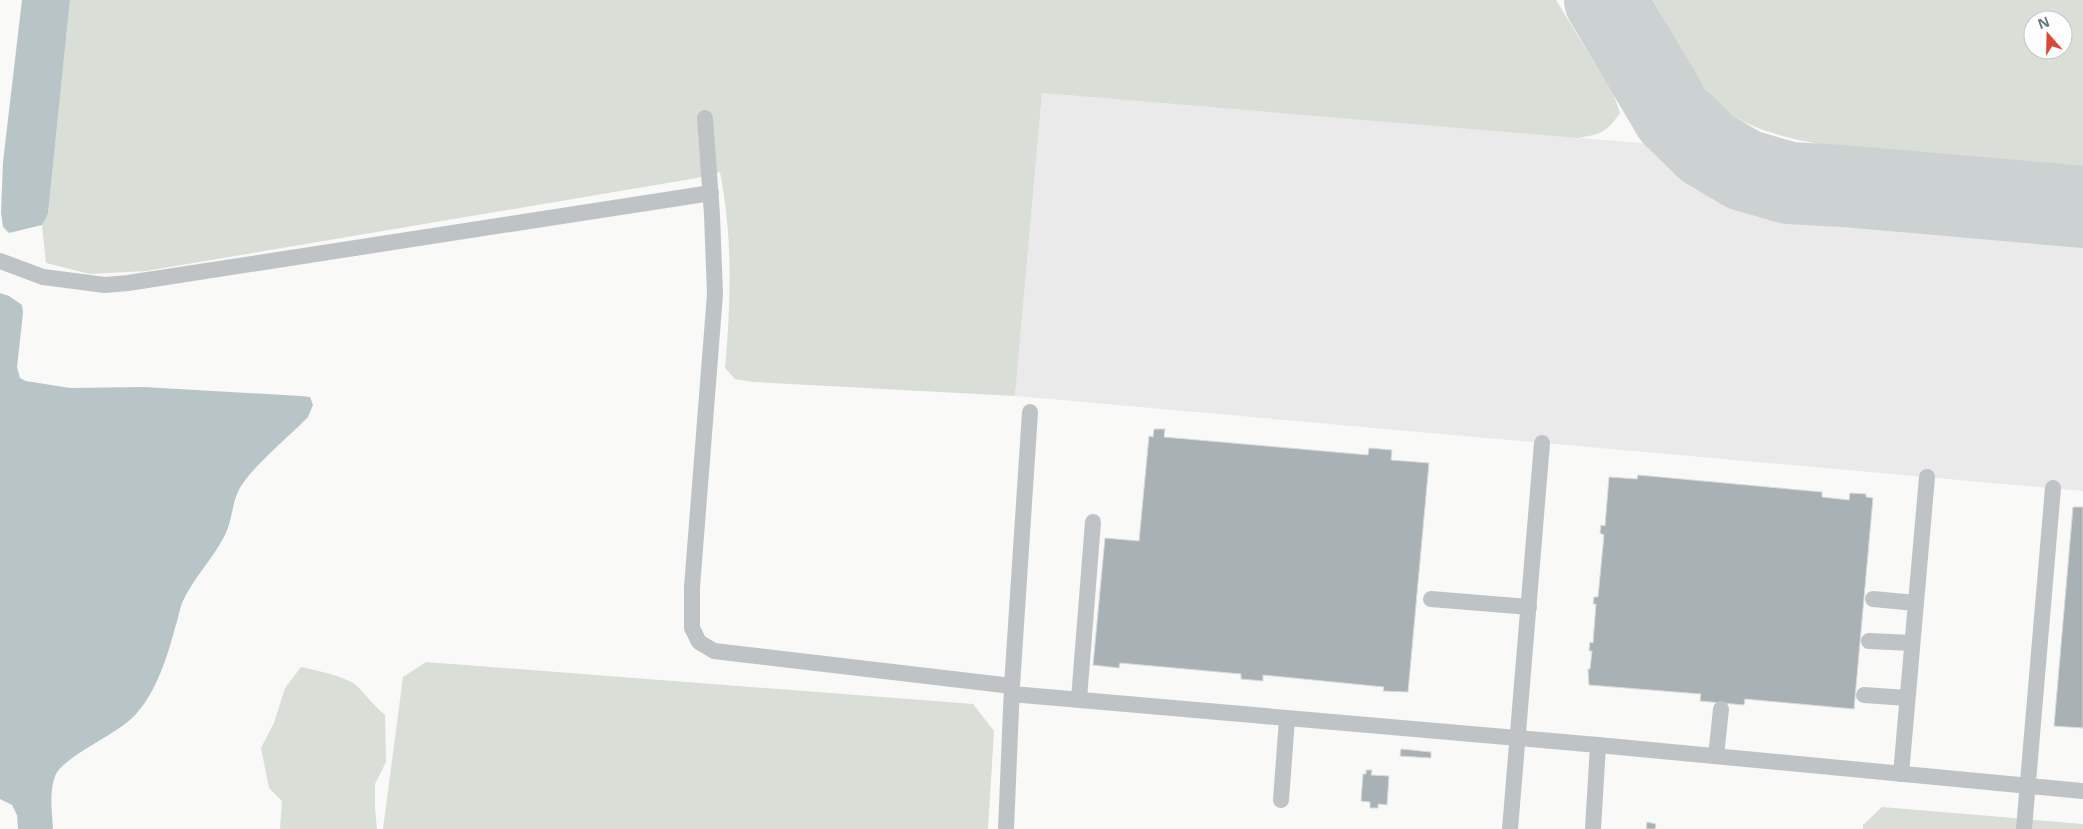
<svg xmlns="http://www.w3.org/2000/svg" width="2083" height="829" viewBox="0 0 2083 829" font-family="'Noto Sans',sans-serif">
  <style>
    .built { fill: #eaeaea }
    .green { fill: #d9ded6; fill-rule: evenodd }
    .water { fill: #b8c5c8 }
    .lines { fill: none; stroke-linecap: round; stroke-linejoin: round }
    .taxiway { stroke: #ccd1d2; stroke-width: 82 }
    .building { fill: #a7b1b6; stroke: #dbdad9 }
    .lane { stroke: #bec4c6; stroke-width: 16 }
  </style>
  <rect width="100%" height="100%" fill="#f9f9f7"/>
  <path class="built" d="M1042,93L2083,180V491L1015,396Z"/>
  <g class="green">
    <path d="M70,0H1556L1613,93L1620,113C1606,133 1601,134 1578,138L1042,93L1015,396L753,382L735,379L725,368C731,303 733,237 720,172L697,178L146,271L90,274L46,263L42,225L48,214Z"/>
    <path d="M1653,0H2083V169L1819,144C1787,138 1752,130 1725,110C1699,89 1671,30 1653,0ZM2033,20H2063V50H2033Z"/>
    <path d="M426,662L973,704L994,731L988,829H383L403,677Z"/>
    <path d="M301,667C315,670 348,677 357,686C367,696 374,706 385,715L386,762L375,784V808L377,829H280L282,801L269,788L261,748L274,723L285,688Z"/>
    <path d="M1882,807L2083,824V829H1863V825Z"/>
  </g>
  <g class="water">
    <path d="M22,0H70L48,214L42,225L9,233L3,227L1,213L3,162Z"/>
    <path d="M0,293L9,296L22,305L23,313L17,367L20,378L26,381L70,388L144,387L301,396L310,397L313,405L308,417C291,435 247,471 238,492C232,504 232,521 225,535C213,559 193,578 182,603C179,611 178,620 175,628C167,657 157,691 136,714C119,734 63,756 55,776C49,792 52,812 53,829H18L17,815L12,805L0,799Z"/>
  </g>
  <g class="lines">
    <path class="taxiway" d="M1605,0L1673,115L1707,148L1744,170L1789,183L1844,186L2083,207"/>
  </g>
  <g class="building">
    <path d="M1154,429H1165L1164,437L1368,455L1369,448L1392,450L1391,460L1429,463L1408,692L1383,691L1384,687L1263,675V681L1241,679V674L1120,663L1119,668L1093,665L1105,538L1139,541L1149,436L1153,437Z"/>
    <path d="M1638,475L1822,492V497L1849,500L1850,493L1866,494V497L1873,498L1854,709L1745,699L1744,705L1700,701L1701,694L1589,685L1588,669H1590L1592,651H1589L1590,642L1593,643L1596,604H1593L1594,597H1598L1604,535L1600,533L1601,525L1605,526L1609,477L1637,479Z"/>
    <path d="M2073,507H2083V728L2054,726Z"/>
    <path d="M1401,749L1431,752V758L1400,756Z"/>
    <path d="M1366,770H1372L1371,775L1389,776L1387,805L1378,804V808H1370V802L1361,801L1363,774H1366Z"/>
    <path d="M1647,822L1656,824L1655,829H1646Z"/>
  </g>
  <g class="lines">
    <g class="lane">
      <path d="M705,118L712,215L715,294L692,587V628L699,642L714,651L1012,686"/>
      <path d="M0,261L43,277L105,285L128,283L711,193"/>
      <path d="M1431,599L1529,607"/>
      <path d="M1873,599L1916,603"/>
      <path d="M1869,641L1912,643"/>
      <path d="M1012,694L1598,745L2083,791"/>
      <path d="M1864,695L1907,698"/>
      <path d="M1079,699L1093,522"/>
      <path d="M1716,756L1721,709"/>
      <path d="M1901,774L1927,477"/>
      <path d="M1281,800L1287,719"/>
      <path d="M1006,829L1012,686L1030,412"/>
      <path d="M1510,829L1542,443"/>
      <path d="M1593,829L1598,745"/>
      <path d="M2024,829L2053,488"/>
    </g>
  </g>
  <g transform="translate(2048 35) rotate(340)"><circle r="24" fill="#ffffff" stroke="#c1c9cc"/>
  <path d="M0-4L9 19L0 12L-9 19Z" fill="#dc4733"/>
  <text y="-8" font-size="14" font-weight="bold" text-anchor="middle" fill="#657880">N</text>
  </g>
</svg>
